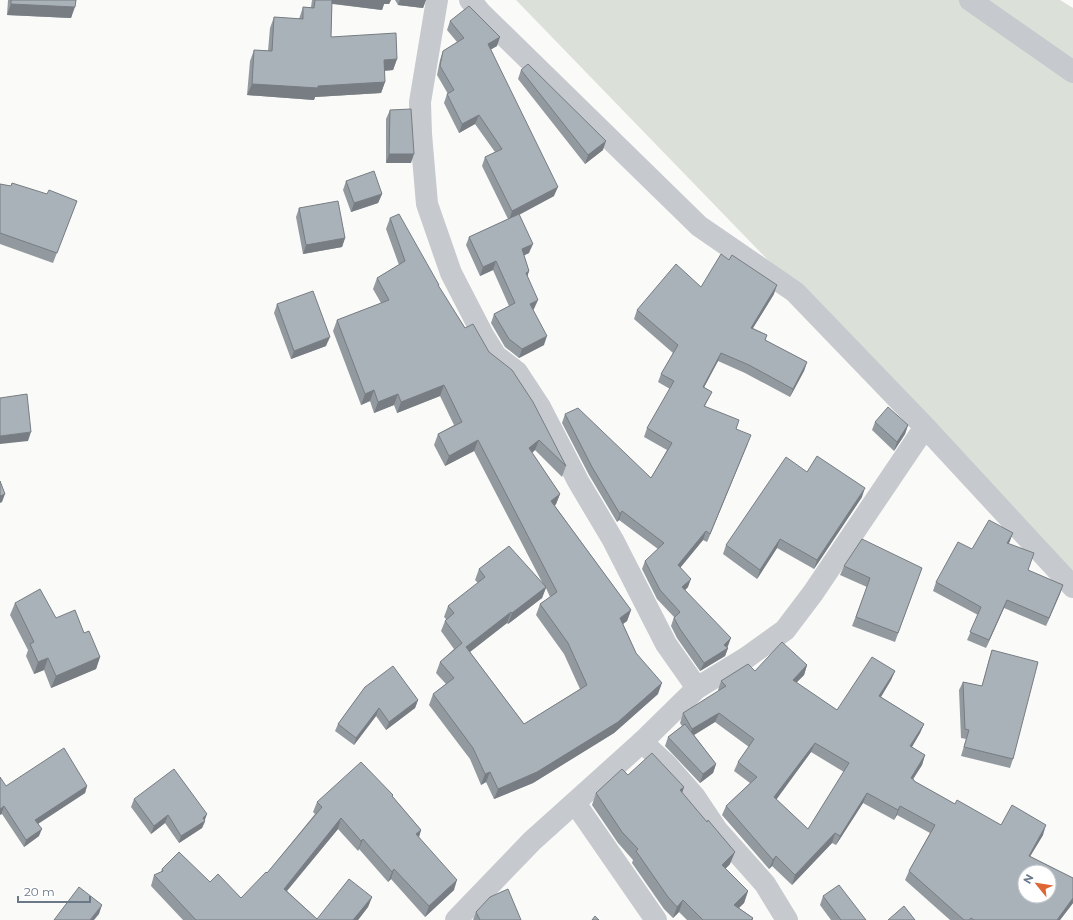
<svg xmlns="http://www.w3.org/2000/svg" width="1073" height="920" viewBox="0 0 1073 920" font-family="Montserrat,sans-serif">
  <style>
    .green { fill: #dbe1d9 }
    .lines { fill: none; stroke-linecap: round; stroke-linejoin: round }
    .minor { stroke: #c6c9cd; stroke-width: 22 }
    .wall { fill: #92999f; fill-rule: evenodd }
    .shaded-wall { fill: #777d82 }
    .building { fill: #aab2b9; stroke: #777d82; fill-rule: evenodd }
  </style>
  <rect width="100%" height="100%" fill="#fafaf8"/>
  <path class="green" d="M516,0H1060L1073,8V575Z"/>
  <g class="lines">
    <g class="minor">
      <path d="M437,0L420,102L421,134L427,204L451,273L483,335L496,356L517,372L540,407L578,481L613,540L666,644L697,688"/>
      <path d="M470,0L481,13L699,226L795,292L925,427L1073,587"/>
      <path d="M970,0L1073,72"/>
      <path d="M642,742L666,764L695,797L717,830L765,884L787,920"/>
      <path d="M575,803L656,920"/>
      <path d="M456,920L532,841L642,742L697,688L746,658L785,630L813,593L925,427"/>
    </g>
  </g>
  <g class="wall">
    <path d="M8,0H76L71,18L7,15Z"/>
    <path d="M312,0H391L389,4H384L382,10L332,4L331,37L397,59L393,70L384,71L385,82L381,93L315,97L314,100L247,95L250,61L254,50L268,51L270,28L274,17L299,19L303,7H311Z"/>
    <path d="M395,0H426L423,8L398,5Z"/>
    <path d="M450,21L497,46L491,49L554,196L519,215L529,253L524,255L529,271L527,277L534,309L533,310L544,345L519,358L505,347L491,323L494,314L509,306L493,270L480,276L466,245L469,237L508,219L482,166L485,157L495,152L475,124L459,133L444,103L447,94H448L437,75L440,60L443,51L457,42L447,30Z"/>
    <path d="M521,70L603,150L585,164L518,79Z"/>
    <path d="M390,110L411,163H386V119Z"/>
    <path d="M346,181L382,194L378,203L351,212L343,190Z"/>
    <path d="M0,184L77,201L53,263L0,244Z"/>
    <path d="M299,208L345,238L342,247L303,254L296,217Z"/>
    <path d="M390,218L439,285L438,286L465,328L489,352L566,466L562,477L535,450L532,453L560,494L556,504L555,506L631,610L627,621L623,624L636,653L658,694L614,733L533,783L494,799L486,782L481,785L470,759L429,705L433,694L446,684L436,673L440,662L454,649L441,631L445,621L446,619L444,617L448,606L478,583L475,580L479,569L544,586L474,451L445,466L434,445L438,434L454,425L440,396L397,413L394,405L374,413L370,401L361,405L333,331L337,320L381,303L373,289L377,278L399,265L386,229ZM546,588L550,597L540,604L536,615L564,654L580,689L524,724L470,652L507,623L508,624L542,598Z"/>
    <path d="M701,287L774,294L753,328L767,335L765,340L807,362L804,371L790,397L745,373L718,361L704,387L712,392L705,406L736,429L748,443L707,542L703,540L680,568L688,587L685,590L728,646L727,647L728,648L725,656L700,671L677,638L671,626L674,617L657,599L642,569L645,561L658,549L619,520L617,522L589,475L562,423L565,414L651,478L667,450L644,437L647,428L670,389L658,382L661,374L673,353L634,319L637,310Z"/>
    <path d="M277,304L326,346L291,359L274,313Z"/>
    <path d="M875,422L908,425L905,434L894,451L872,430Z"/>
    <path d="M807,472L862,497L814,569L777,548L757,579L723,554L726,545Z"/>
    <path d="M1010,541L1008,544L1028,570L1063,585L1046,626L1004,608L986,648L967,640L978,615L933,591L936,582L972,549Z"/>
    <path d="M844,566L922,568L895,642L852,626L867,587L840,575Z"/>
    <path d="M15,603L56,618L84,633L100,657L96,669L51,688L44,670L34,674L26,656L28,650L10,615Z"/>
    <path d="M992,650L1013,759L1010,768L961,756L966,739L961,738L959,690L963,682L982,686L989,659Z"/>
    <path d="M807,665L804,675L796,683L837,710L895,671L891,680L881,697L924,724L920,733L912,747L925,755L922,765L913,779L914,781L955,804L1001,825L1043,835L1030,856L1073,878V903L1060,920H950L905,880L909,871L930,833L897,815L894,820L863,803L836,845L832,843L792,885L772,866L769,869L722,815L726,806L750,783L734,771L738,762L749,747L715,722L694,735L716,764L713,773L700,783L665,746L668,737L682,726L680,723L683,713L719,691L718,690L721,681L755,671ZM811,752L844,772L808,829L776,799Z"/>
    <path d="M365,687L418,700L415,708L386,730L376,716L354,745L335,731L338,724Z"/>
    <path d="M628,775L684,787L682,793L730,864L725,869L748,891L744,903L739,908L753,918V920H687L679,912L673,918L664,909L632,863L633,860L618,843L592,805L596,793Z"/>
    <path d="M6,786H87L85,793L38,824L39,836L24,847L2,814Z"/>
    <path d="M393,797L421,830L419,837L454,890L425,917L391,879L388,882L359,849L358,851L338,829L287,891L317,919L372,897L368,907L358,920H183L151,886L154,875L161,872L162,869L210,882L241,898L267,873L315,814L313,812L317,802Z"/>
    <path d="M134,799L205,822L202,828L179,843L165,823L151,834L131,807Z"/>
    <path d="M823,896L866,920H831L820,905Z"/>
    <path d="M476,912L521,920H473Z"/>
  </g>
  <g class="shaded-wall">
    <path d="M329,0H391L389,4H384L382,10L328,3Z"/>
    <path d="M400,0H426L423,8L398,5Z"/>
    <path d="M11,4L75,7L71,18L7,15Z"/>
    <path d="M500,37L497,46L485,53L488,44Z"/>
    <path d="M397,59L393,70L380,71L384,60Z"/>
    <path d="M385,82L381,93L315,97L314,100L247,95L252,84L318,86Z"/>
    <path d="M479,115L475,124L459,133L462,124Z"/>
    <path d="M606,141L603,150L585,164L588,155Z"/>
    <path d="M389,154H414L411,163H386Z"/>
    <path d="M558,187L554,196L509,220L512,211Z"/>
    <path d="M382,194L378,203L351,212L354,203Z"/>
    <path d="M345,238L342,247L303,254L306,245Z"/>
    <path d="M533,244L529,253L519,258L522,249Z"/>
    <path d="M496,261L493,270L480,276L483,267Z"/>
    <path d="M529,271L526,280V273Z"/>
    <path d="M777,285L774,294L748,336L751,328Z"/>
    <path d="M538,300L534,309L526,312L530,304Z"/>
    <path d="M547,336L544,345L519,358L522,349Z"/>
    <path d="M330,337L326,346L291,359L294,351Z"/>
    <path d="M721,353L718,361L700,395L703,387Z"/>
    <path d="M807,362L804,371L790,397L793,389Z"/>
    <path d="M444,385L440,396L397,413L401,402Z"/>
    <path d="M374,390L370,401L361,405L365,394Z"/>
    <path d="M398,394L394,405L374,413L378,402Z"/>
    <path d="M908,425L905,434L894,451L897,442Z"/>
    <path d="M31,432L28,441L0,444V436Z"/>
    <path d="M751,435L748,443L707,542L710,534Z"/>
    <path d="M478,440L474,451L445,466L449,456Z"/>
    <path d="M539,440L535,450L525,459L529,448Z"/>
    <path d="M865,488L862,497L814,569L817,560Z"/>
    <path d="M5,494L2,502L0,503V496Z"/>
    <path d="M560,494L556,504L547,512L551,501Z"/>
    <path d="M622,511L619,520L617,522L620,514Z"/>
    <path d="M706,531L703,540L675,574L678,565Z"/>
    <path d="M1013,533L1010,541L1004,552L1007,543Z"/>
    <path d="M780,539L777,548L757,579L760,570Z"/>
    <path d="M691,579L688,587L679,596L682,587Z"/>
    <path d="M1063,585L1060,594L1046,626L1049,618Z"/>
    <path d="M546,587L542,598L508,624L512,613Z"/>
    <path d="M1007,600L1004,608L986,648L989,640Z"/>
    <path d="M631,610L627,621L616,629L620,618Z"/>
    <path d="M511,612L507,623L462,658L466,647Z"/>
    <path d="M731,638L728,646L723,651L728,648L725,656L700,671L704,663Z"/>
    <path d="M100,657L96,669L51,688L56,676Z"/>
    <path d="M48,658L44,670L34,674L38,662Z"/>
    <path d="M807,665L804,675L789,690L793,680Z"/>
    <path d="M895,671L891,680L876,705L879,696Z"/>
    <path d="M662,683L658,694L614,733L533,783L494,799L498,789Z"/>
    <path d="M418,700L415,708L386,730L389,722Z"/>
    <path d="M379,708L376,716L354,745L356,738Z"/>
    <path d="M719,713L715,722L689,738L692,729Z"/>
    <path d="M924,724L920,733L907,755L910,746Z"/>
    <path d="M815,743L811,752L771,807L774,797Z"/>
    <path d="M925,755L922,765L908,787L911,778Z"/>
    <path d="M716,764L713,773L700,783L703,774Z"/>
    <path d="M490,772L486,782L481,785L485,774Z"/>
    <path d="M87,786L85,793L33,827L35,820Z"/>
    <path d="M684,787L680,799V790Z"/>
    <path d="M867,793L863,803L836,845L840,836Z"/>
    <path d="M4,806L2,814L0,815V809Z"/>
    <path d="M900,806L897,815L894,820L898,810Z"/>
    <path d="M207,814L202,828L179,843L181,836Z"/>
    <path d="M168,815L165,823L151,834L154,826Z"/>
    <path d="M341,818L338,829L280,899L284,889Z"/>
    <path d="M1046,825L1043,835L1025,865L1029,856Z"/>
    <path d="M42,829L39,836L24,847L26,840Z"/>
    <path d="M421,830L418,840L416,834Z"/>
    <path d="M835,833L832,843L792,885L795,875Z"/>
    <path d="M363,839L359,849L358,851L361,841Z"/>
    <path d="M735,852L730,864L717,877L722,865Z"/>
    <path d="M776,856L772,866L769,869L773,860Z"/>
    <path d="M394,869L391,879L388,882L392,872Z"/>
    <path d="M457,880L454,890L425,917L429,906Z"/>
    <path d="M748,891L744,903L730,916L734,905Z"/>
    <path d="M372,897L368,907L358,920H353Z"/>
    <path d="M1073,898V903L1060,920H1057Z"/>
    <path d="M683,900L679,912L673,918L677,907Z"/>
    <path d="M102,905L99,914L94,920H90Z"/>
  </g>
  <g class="building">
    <path d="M11,0H76L75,7L11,4Z"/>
    <path d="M315,0H332L331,37L396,33L397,59L384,60L385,82L318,86V88L252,84L254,50L272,51L274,17L303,19V7L314,8Z"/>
    <path d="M469,6L500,37L488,44L558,187L512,211L485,157L502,149L479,115L462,124L447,94L454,90L440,66L443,51L464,38L450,21Z"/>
    <path d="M528,64L606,141L588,155L521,70Z"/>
    <path d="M411,109L414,154H389L390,110Z"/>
    <path d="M374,171L382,194L354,203L346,181Z"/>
    <path d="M12,183L47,194L49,190L77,201L57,253L0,233V184L11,186Z"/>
    <path d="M338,201L345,238L306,245L299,208Z"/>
    <path d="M399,214L439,285H438L465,328L473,324L489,352L512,370L533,402L566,466L539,440L529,448L560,494L551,501L631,610L620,618L636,653L662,683L618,722L537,772L498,789L490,772L485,774L473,748L433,694L454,678L440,662L462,643L445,621L454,613L448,606L485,577L479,569L509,546L546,587L512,613L511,612L466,647L524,724L587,685L568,643L540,604L557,592L478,440L449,456L438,434L462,422L444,385L401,402L398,394L378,402L374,390L365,394L337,320L389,300L377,278L405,261L390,218Z"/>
    <path d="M519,214L533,244L522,249L529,271L526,273L538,300L530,304L547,336L522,349L509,339L494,314L515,303L496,261L483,267L469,237Z"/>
    <path d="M721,254L729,260L732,255L777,285L751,328L767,335L765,340L807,362L793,389L749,365L721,353L703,387L712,392L704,406L739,420L736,429L751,435L710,534L706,531L678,565L691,579L682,587L731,638L724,645L728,648L704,663L680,629L674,618L680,612L660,590L645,561L664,543L622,511L620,514L592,467L565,414L578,408L651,478L672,443L647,428L674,381L661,374L678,345L637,310L676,264L701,287Z"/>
    <path d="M313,291L330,337L294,351L277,304Z"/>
    <path d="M27,394L31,432L0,436V398Z"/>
    <path d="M888,407L908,425L897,442L875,422Z"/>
    <path d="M817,456L865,488L817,560L780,539L760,570L726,545L786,457L807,472Z"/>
    <path d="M0,481L5,494L0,496Z"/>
    <path d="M989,520L1013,533L1007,543L1034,553L1028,570L1063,585L1049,618L1007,600L989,640L970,632L981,607L936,582L958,542L972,549Z"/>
    <path d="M862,539L922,568L898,633L856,617L870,578L844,566Z"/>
    <path d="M40,589L56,618L75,610L84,633L89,631L100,657L56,676L48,658L38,662L30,644L34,642L15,603Z"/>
    <path d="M782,642L807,665L793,680L837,710L872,657L895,671L879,696L924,724L910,746L925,755L911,778L914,780V781L955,804L957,800L1001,825L1012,805L1046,825L1029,856L1073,878V898L1057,920H974L971,918L969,920H964L909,871L935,825L900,806L898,810L867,793L840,836L835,833L795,875L776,856L773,860L726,806L757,777L738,762L754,739L719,713L692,729L683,713L726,686L721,681L748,664L755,671ZM815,743L849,763L808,829L774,797ZM1025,872H1049V896H1025Z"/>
    <path d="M992,650L1038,662L1013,759L964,747L969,730L965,729L963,682L982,686Z"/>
    <path d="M393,666L418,700L389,722L379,708L356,738L338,724L365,687Z"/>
    <path d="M685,724L716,764L703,774L668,737Z"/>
    <path d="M64,748L87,786L35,820L42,829L26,840L4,806L0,809V777L6,786Z"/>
    <path d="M652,753L684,787L680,790L707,822L708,820L735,852L722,865L748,891L734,905L753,918L751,920H703L683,900L677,907L668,897L636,851L638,849L622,832L596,793L622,769L628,775Z"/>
    <path d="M361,762L393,795L392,796L421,830L416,834L457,880L429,906L394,869L392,872L363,839L361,841L341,818L284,889L317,919L349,879L372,897L353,920H196L154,875L163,871L162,869L179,852L210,882L218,874L241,898L266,872L267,873L322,807L317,802Z"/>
    <path d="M174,769L207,814L203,818L205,821L181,836L168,815L154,826L134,799Z"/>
    <path d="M839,885L866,920H841L823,896Z"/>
    <path d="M79,887L102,905L90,920H54Z"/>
    <path d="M508,889L521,920H480L476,912L490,897Z"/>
    <path d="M904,906L915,920H888Z"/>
    <path d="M595,916L599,920H592Z"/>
  </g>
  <g transform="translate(1037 884) rotate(300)"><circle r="19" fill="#ffffff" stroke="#c3c9cf"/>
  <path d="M0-3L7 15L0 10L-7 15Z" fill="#de6633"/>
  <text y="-6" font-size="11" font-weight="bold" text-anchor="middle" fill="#6a7888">N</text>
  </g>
  <path d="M18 896v6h72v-6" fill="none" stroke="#6a7888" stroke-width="2"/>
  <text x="24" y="896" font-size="12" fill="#6a7888" stroke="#ffffff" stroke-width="3" paint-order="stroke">20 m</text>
</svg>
